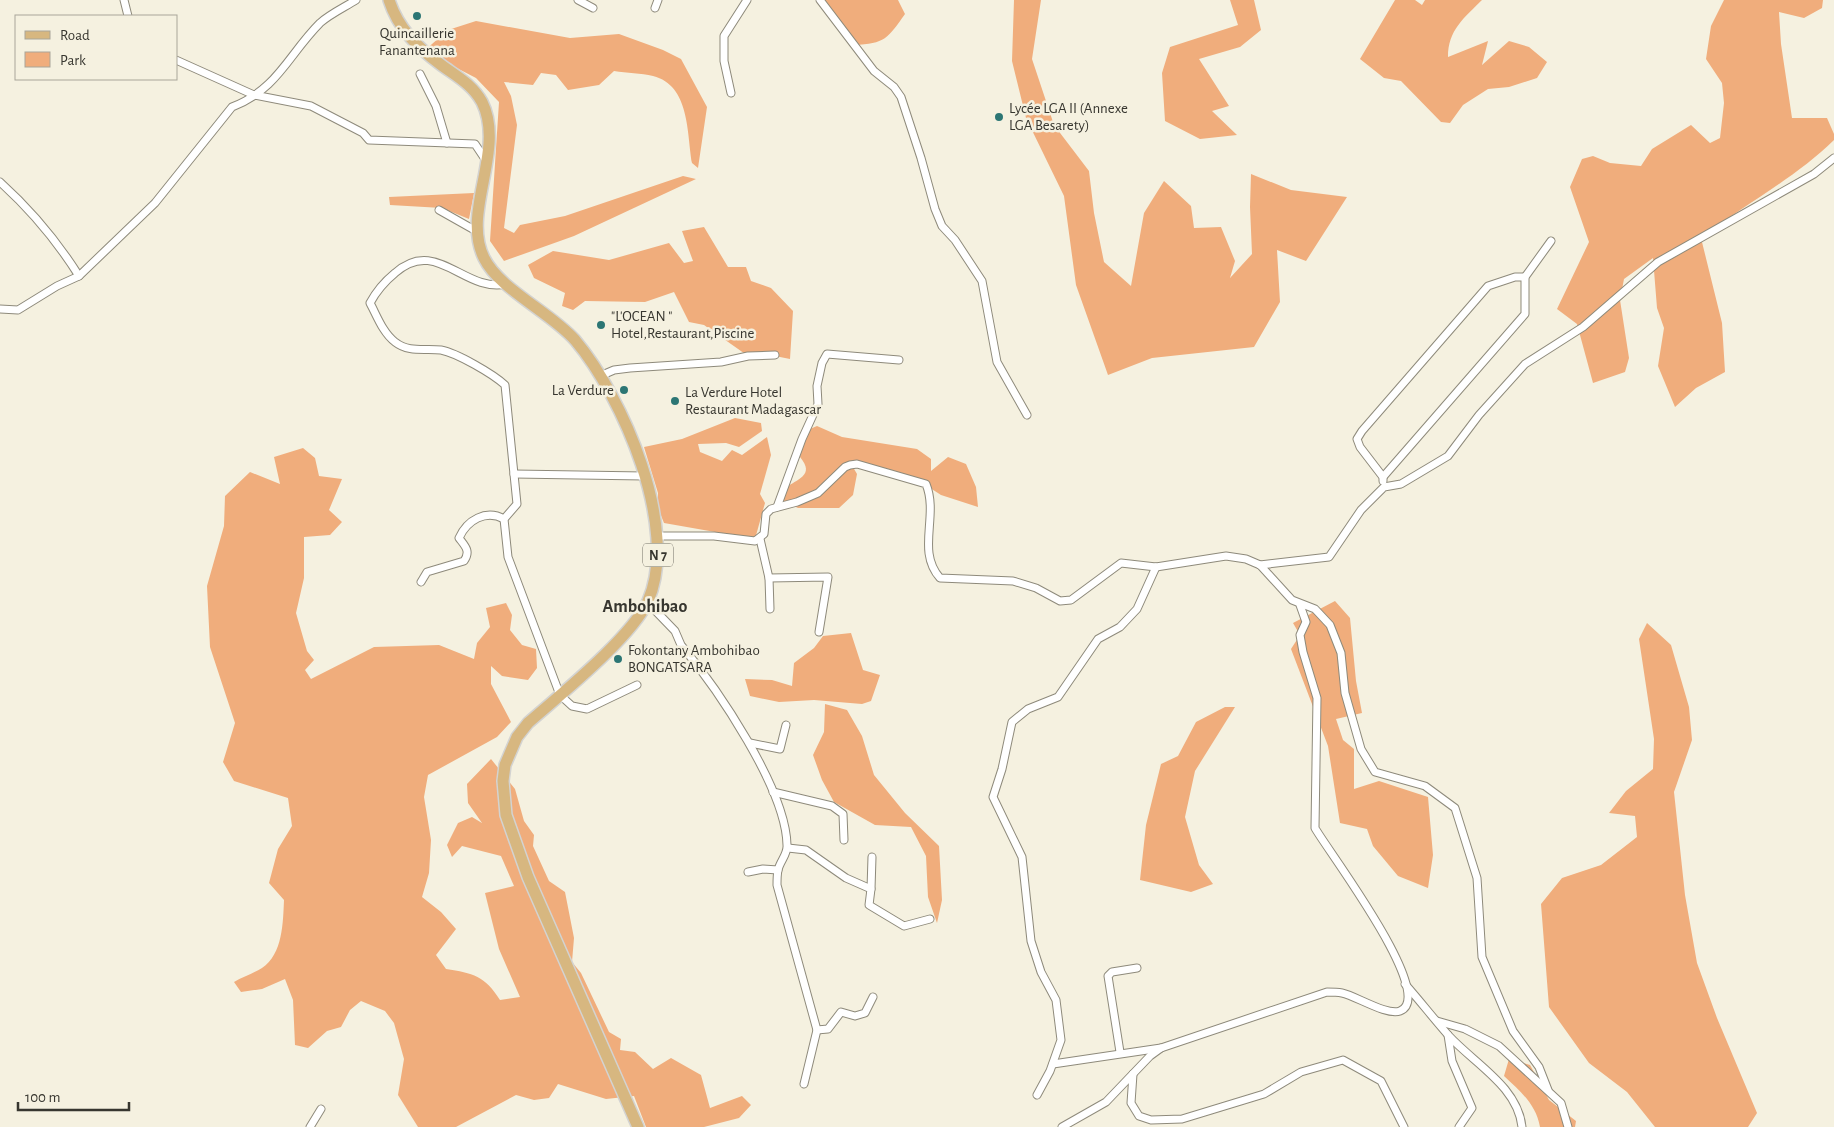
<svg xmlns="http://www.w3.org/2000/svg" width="1834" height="1127" viewBox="0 0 1834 1127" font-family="'Alegreya Sans',sans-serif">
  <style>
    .green { fill: #f0ad7c }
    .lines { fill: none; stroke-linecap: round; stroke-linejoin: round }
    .street-casing { stroke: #8e8a7b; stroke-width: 9 }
    .primary-casing { stroke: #d3d3d1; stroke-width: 14 }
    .street { stroke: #fff; stroke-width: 7 }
    .primary { stroke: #d7b780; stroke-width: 11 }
    .poi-dot { fill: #2c7674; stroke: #f5f1e0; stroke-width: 2 }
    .labels { text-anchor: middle; stroke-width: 5; stroke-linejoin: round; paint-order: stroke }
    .shield { fill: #f5f1e0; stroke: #706e64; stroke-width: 1 }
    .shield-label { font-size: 14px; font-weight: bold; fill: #37362f }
    .poi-label { font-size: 15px; fill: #37362f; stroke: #f5f1e0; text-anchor: start }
    .quarter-label { font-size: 18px; font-weight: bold; fill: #37362f; stroke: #f5f1e0 }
  </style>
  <rect width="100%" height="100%" fill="#f5f1e0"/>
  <g class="green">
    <path d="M823,0H898L905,14C888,38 885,44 854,45Z"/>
    <path d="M1014,0H1041L1032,59L1054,125L1089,171L1094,213L1104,262L1131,286L1144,213L1164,181L1191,206L1194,228L1221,227L1235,261L1230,278L1252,254L1250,207L1251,174L1291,190L1347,197L1306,261L1277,250L1280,302L1254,347L1152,358L1108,375L1076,285L1064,196L1026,118L1012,61Z"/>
    <path d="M1230,0H1254L1261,30L1240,47L1199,59L1229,106L1212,111L1237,135L1200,139L1165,121L1162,73L1170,47L1238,25Z"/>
    <path d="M1395,0H1415L1422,5L1425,0H1482C1464,18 1448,30 1448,57L1488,41L1482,65L1509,41L1529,47L1547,62L1537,78L1509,87L1488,89L1463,105L1450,123L1441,122L1401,81L1384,78L1360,59Z"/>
    <path d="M1724,0H1823L1822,8L1804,18L1779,12L1781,44L1792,118H1827L1834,134V140C1794,179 1745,204 1701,238L1722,323L1725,372L1696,388L1675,407L1658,366L1664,328L1657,308L1653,258L1624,279L1620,300L1629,358L1625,372L1593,383L1577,324L1557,309L1589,242L1570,187L1582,159L1593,156L1610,163L1641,166L1652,149L1691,125L1710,143L1720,138L1724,103L1722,83L1706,59L1711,26Z"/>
    <path d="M476,21L570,38L619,34L663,50L681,59L707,107L698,168L692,163C687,134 690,85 653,76C641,73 627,73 614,71L599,85L568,90L556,75L541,73L533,85L504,82L511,96L517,125L504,228L514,233L520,225L565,216L683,176L696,179L574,236L504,261L490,241L499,102L476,78L424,51L448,30Z"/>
    <path d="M474,193L469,219L442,208L390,205L389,197Z"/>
    <path d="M704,227L728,267H746L751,281L771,288L793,311L790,359L770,355L748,356L704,325L689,322L674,292L645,302L585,301L573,310L562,306L565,293L534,278L528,265L553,251L609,260L669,243L684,263L693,261L682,231Z"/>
    <path d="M735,418L761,423L762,431L739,447L726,443L698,444L700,452L722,461L732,450L742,455L767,437L771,455L760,494L765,503L755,539L664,523L658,508V493L644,447L682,439Z"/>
    <path d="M817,426L842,437L917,449L931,459V471L948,457L966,464L976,487L978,507L941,495L924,484L850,462L857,474L853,495L839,508H798L778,498C780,495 783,490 786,488C796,479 816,476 800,457L803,432Z"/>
    <path d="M303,448L315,458L319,476L342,479L329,510L342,522L330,535L304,537V578L296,613L307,651L314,660L305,670L311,679L374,647L439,645L474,659L477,643L490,627L486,608L506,603L512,615L510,630L522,645L536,649L537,668L528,680L502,676L491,666V684L511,722L497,737L428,775L424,797L431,840L429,873L422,897L441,912L456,929L436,955L446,969C473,973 485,976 500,1000L520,997L499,949L485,893L514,886L501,856L462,846L452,857L447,845L458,823L472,817L482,823L468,803L467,784L491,759L515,789L524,821L534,835L533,846L549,881L565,892L574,938L572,962L581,973L609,1032L621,1039L620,1050L635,1052L653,1069L671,1058L701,1075L710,1108L742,1096L751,1105L739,1118L704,1127H646L634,1096L606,1099L558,1084L549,1098L534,1100L516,1095L456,1127H418L398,1095L404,1059L394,1023L385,1011L361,1001L350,1010L341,1027L327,1031L308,1048L295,1045L293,1000L285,979L262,989L241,992L234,982C243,977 254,973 262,968C283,954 283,922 284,900L269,883L278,849L292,826L288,798L234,781L223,762L235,723L210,647L207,586L224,526L225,496L250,472L280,484L274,457Z"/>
    <path d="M1335,601L1350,618L1356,681L1362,713L1336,719L1343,740L1354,749V789L1379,781L1428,797L1433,855L1428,888L1398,876L1373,846L1367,829L1340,823L1328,746L1291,649L1300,635L1293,623Z"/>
    <path d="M1647,623L1671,645L1689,707L1692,740L1674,792L1685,895L1697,963L1717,1018L1757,1113L1748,1127H1655L1627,1092L1589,1063L1549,1007L1541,904L1562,878L1601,865L1637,837L1635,816L1609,813L1626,791L1653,769L1654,739L1639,639Z"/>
    <path d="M851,633L863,670L880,675L871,701L862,704L814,700L779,702L750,696L745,679L772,680L792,686L794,663L814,648L823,636Z"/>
    <path d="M825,704L847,710L862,736L874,775L905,813L939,846L942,900L937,923L928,897L926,856L911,827L875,825L834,802L822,780L813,755L824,732Z"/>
    <path d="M1225,707H1235L1195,771L1185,817L1199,865L1213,884L1191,892L1140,880L1146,825L1161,764L1178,756L1196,722Z"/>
    <path d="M1509,1059L1530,1065L1549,1100L1576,1121L1575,1127H1540C1536,1104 1520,1091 1504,1076Z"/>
  </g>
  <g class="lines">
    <defs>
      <g id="street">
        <path d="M124,0L128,16"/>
        <path d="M578,0L593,8"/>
        <path d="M820,0L874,71L894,87L901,97L921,158L935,209L942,226L955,240L982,281L997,362L1027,415"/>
        <path d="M655,8L658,0"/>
        <path d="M176,60L254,95L311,106L363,133L369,140L475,144L487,162"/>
        <path d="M420,74L436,106L447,143"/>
        <path d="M731,93L724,61V36L747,0"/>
        <path d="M0,182C31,210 57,241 79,276"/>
        <path d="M439,210L478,232"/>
        <path d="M506,284C464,293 436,236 395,273C384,282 377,290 370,303C377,316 383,333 395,342C409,353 425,348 441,350C457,353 493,374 505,385L517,504L504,519L508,557L560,695L572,706L587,709L637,685"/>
        <path d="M0,309L18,310L57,286L79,276L155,203L232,107C278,89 288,55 320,23C330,14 345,7 356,0"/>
        <path d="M600,376L614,370L630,368L721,362L748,356L775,355"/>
        <path d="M514,474L644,476"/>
        <path d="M1383,477L1525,314V277L1551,241"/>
        <path d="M1383,481V477L1360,447L1357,439L1362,431L1488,286L1515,277H1525"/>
        <path d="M777,507L802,439L818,404L817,386L822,363L827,354L899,360"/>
        <path d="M658,536H714L755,541L764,534L766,514L771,509L797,502L818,493L845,467L850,465L857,464L926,484C939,516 916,551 940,578L1013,581L1036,588L1060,601L1071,600L1121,563L1156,567L1226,556L1246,559L1260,565L1292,600L1315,609L1330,625L1341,653L1345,693L1361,749L1375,772L1425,786L1455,808L1477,878L1482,957L1513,1031L1539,1067L1548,1090"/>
        <path d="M760,539L769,578L770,609"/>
        <path d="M1260,565L1329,557L1361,510L1384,487L1401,484L1448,456L1479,415L1525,364L1583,327L1658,262L1814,174L1834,158"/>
        <path d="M769,578L828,577L819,632"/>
        <path d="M421,582L427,572L464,561C471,551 465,546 459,538C467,520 486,509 504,519"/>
        <path d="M647,602L675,631L681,645C717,688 786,789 787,845C788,854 780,861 778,870C777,875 777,880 777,885L817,1030L804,1084"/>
        <path d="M750,743L780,749L786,725"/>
        <path d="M773,792L832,806L843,814L844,840"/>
        <path d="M788,848L806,850L846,878L871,889L869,905L904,926L930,919"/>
        <path d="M748,872L763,869L778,870"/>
        <path d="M871,889L872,857"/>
        <path d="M1405,984C1420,1001 1434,1019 1449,1036C1475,1064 1518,1087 1522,1127"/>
        <path d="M1437,1021L1465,1029L1499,1046L1561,1103L1568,1127"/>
        <path d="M817,1030L828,1029L841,1012L855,1016L865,1013L873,997"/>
        <path d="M1448,1035L1452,1061L1472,1108L1459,1127"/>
        <path d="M1120,1052L1108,976L1112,972L1137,968"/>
        <path d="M1053,1064L1161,1048"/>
        <path d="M1133,1074L1131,1103L1139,1116L1151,1120L1182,1119L1264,1094L1301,1072L1343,1060L1381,1081L1404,1127"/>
        <path d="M1037,1095L1050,1071L1061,1040L1056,1000L1041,972L1031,941L1022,857L993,797L1002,769L1012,722L1028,709L1058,697L1098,639L1120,627L1137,609L1156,567"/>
        <path d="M310,1127L321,1109"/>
        <path d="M1062,1127L1106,1102L1150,1056L1161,1048L1327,992C1332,992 1337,992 1342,993C1356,996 1387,1016 1400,1011C1439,996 1325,847 1315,828L1317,698L1303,652L1300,635L1306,622L1300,605"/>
      </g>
      <path id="primary" d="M389,0C398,28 417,47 440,64C456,76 472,84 482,102C506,150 461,212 484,258C499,289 550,312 575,340C623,397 680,528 648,601C631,638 561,694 528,723L517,737L505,765L503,781L506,815L528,877L638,1127"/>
    </defs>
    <use href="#street" class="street-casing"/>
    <use href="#primary" class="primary-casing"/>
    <use href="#street" class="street"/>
    <use href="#primary" class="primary"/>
  </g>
  <g class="poi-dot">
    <circle cx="417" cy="16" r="5"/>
    <circle cx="999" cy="117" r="5"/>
    <circle cx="601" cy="325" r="5"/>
    <circle cx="624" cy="390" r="5"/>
    <circle cx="675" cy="401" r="5"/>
    <circle cx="618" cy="659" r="5"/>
  </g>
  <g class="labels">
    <rect class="shield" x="643" y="543.5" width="30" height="23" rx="4"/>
    <g class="shield-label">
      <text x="658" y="560">N 7</text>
    </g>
    <g class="poi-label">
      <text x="417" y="38" text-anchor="middle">Quincaillerie<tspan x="417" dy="17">Fanantenana</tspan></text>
      <text x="1009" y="113">Lycée LGA II (Annexe<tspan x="1009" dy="17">LGA Besarety)</tspan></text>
      <text x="611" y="321">"L'OCEAN "<tspan x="611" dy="17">Hotel,Restaurant,Piscine</tspan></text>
      <text x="614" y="395" text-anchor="end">La Verdure</text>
      <text x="685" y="397">La Verdure Hotel<tspan x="685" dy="17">Restaurant Madagascar</tspan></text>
      <text x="628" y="655">Fokontany Ambohibao<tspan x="628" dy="17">BONGATSARA</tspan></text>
    </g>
    <g class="quarter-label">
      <text x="645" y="612">Ambohibao</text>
    </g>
  </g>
  <rect x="15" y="15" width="162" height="65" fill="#f5f1e0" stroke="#a9a699"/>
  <rect x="25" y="31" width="25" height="8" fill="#d7b780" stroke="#a9a699"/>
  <text x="60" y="40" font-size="15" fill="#37362f">Road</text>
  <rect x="25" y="52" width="25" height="15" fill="#f0ad7c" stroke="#a9a699"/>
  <text x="60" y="65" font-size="15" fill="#37362f">Park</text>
  <path d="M18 1102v8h111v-8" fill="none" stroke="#37362f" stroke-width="2.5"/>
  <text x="25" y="1102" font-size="15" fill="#37362f" stroke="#f5f1e0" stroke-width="4" paint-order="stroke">100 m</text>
</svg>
